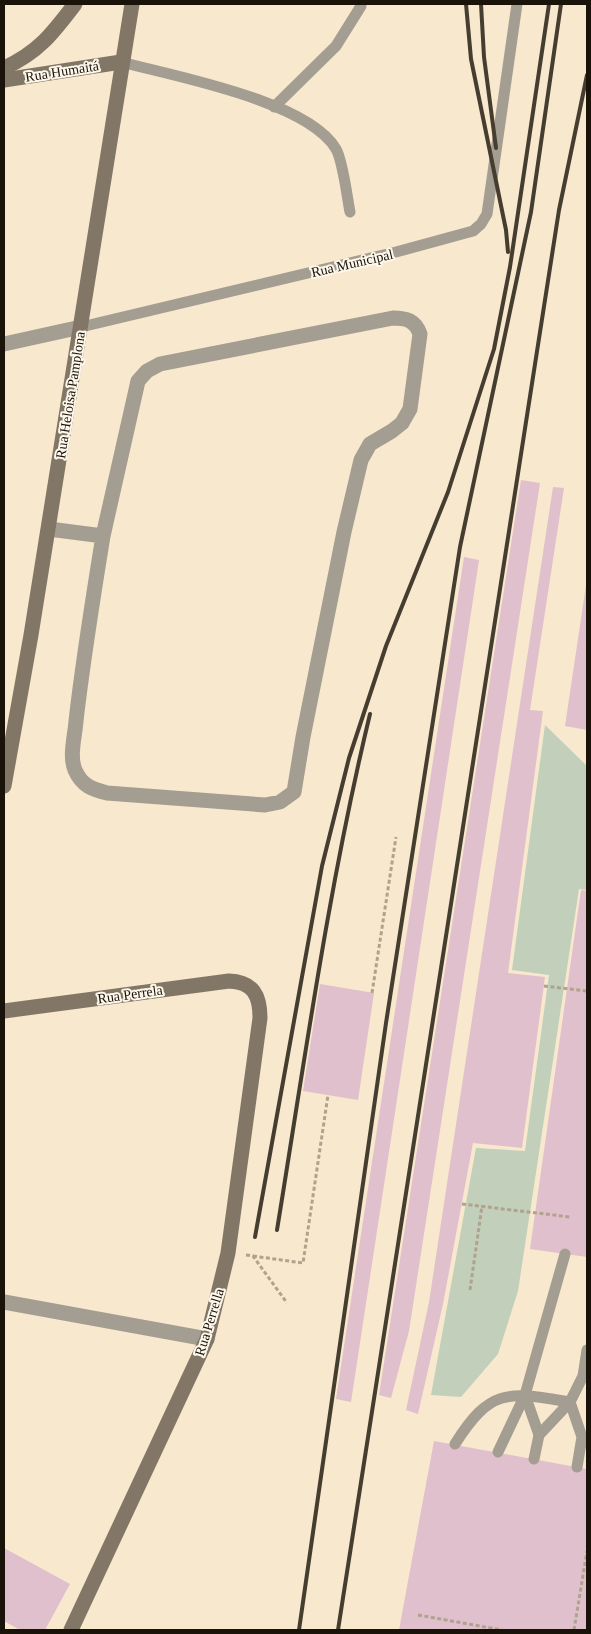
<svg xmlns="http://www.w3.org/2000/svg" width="591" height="1634" viewBox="0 0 591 1634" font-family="'Times New Roman',serif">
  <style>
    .green { fill: #c1cfbb }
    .building { fill: #e0c0cc }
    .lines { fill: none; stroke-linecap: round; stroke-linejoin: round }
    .path { stroke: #b0a38e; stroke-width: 3; stroke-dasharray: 4 2.5; stroke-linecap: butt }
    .lane { stroke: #a49d91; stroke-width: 11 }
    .street { stroke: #a49d91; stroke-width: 15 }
    .secondary { stroke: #827766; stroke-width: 15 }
    .rail { stroke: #453d2f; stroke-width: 4 }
    .labels { text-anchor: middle; stroke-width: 4; stroke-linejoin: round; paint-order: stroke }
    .street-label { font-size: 14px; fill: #191309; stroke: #fdf7ec }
  </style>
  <rect width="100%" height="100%" fill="#f8e8cd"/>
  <path class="green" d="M545,725L587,766V890L579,889L518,1291L498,1354L461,1397L431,1395L476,1148L525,1151L549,975L512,970Z"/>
  <g class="building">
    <path d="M521,480L540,483L409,1331L391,1398L379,1395Z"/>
    <path d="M553,487L564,488L530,710L543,711L508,973L545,977L522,1148L473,1143L443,1304L418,1414L406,1410L429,1302Z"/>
    <path d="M464,557L479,560L351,1402L336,1399Z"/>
    <path d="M586,585H587V730L565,726Z"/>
    <path d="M581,890L587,891V1257L530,1249Z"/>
    <path d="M320,984L374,993L358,1100L303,1091Z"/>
    <path d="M434,1441L587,1469V1630H399Z"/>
    <path d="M4,1548L70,1584L45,1630H20L4,1621Z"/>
  </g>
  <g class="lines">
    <g class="path">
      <path d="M544,986L587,991"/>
      <path d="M372,993L396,837"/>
      <path d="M462,1204L570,1217"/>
      <path d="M246,1255L253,1256L287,1303"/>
      <path d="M253,1256L303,1263L328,1095"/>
      <path d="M470,1290L482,1206"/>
      <path d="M418,1615L502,1630"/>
      <path d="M574,1630L587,1551"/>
    </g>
    <g class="lane">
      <path d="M121,62C174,76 308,101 336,149C343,161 347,197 350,212"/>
      <path d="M274,107L336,46L361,6"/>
      <path d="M81,327L396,252L473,231L481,224L487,214L517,4"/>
      <path d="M525,1395L539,1435"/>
      <path d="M570,1402L582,1437L577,1467"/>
      <path d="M455,1444C491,1387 508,1392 570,1402"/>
      <path d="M498,1452L525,1395L565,1254"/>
      <path d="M534,1459L539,1435L570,1402L583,1376L587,1350"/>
    </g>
    <g class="street">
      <path d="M4,344L81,327"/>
      <path d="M49,529L103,536L138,381L147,371L160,364L393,318C406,318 415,320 420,334L410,409L402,423L392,431L370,444L361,460L344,532L303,737L294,792L280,802L265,805L107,793C92,789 82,786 75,770C69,756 75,736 76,721C83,659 93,598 103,536"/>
      <path d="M4,1302L207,1339"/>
    </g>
    <g class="secondary">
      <path d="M4,68C38,53 53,33 75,4"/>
      <path d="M4,80L121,62"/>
      <path d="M4,786L31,635L132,4"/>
      <path d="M4,1011L229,981C253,982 260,995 260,1018L228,1253L207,1339L71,1630"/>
    </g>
    <g class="rail">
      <path d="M466,4L471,59L506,230L508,252"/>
      <path d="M481,4L484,57L496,148"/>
      <path d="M277,1230C305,1058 329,884 370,714"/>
      <path d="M255,1237L322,866L349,758L386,646L448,492L494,349L510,267L549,4"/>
      <path d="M299,1630L386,1023L460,547L531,212L561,4"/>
      <path d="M338,1630L559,210L587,75"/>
    </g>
  </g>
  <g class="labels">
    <g class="street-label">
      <text transform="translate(62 71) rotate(-9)" y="5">Rua Humaitá</text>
      <text transform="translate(352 263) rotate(-13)" y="5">Rua Municipal</text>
      <text transform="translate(70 395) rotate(-81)" y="5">Rua Heloisa Pamplona</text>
      <text transform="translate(130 994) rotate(-8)" y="5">Rua Perrela</text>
      <text transform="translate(209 1322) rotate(-73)" y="5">Rua Perrella</text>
    </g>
  </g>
  <rect width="591" height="1634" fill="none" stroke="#191309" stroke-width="10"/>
</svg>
